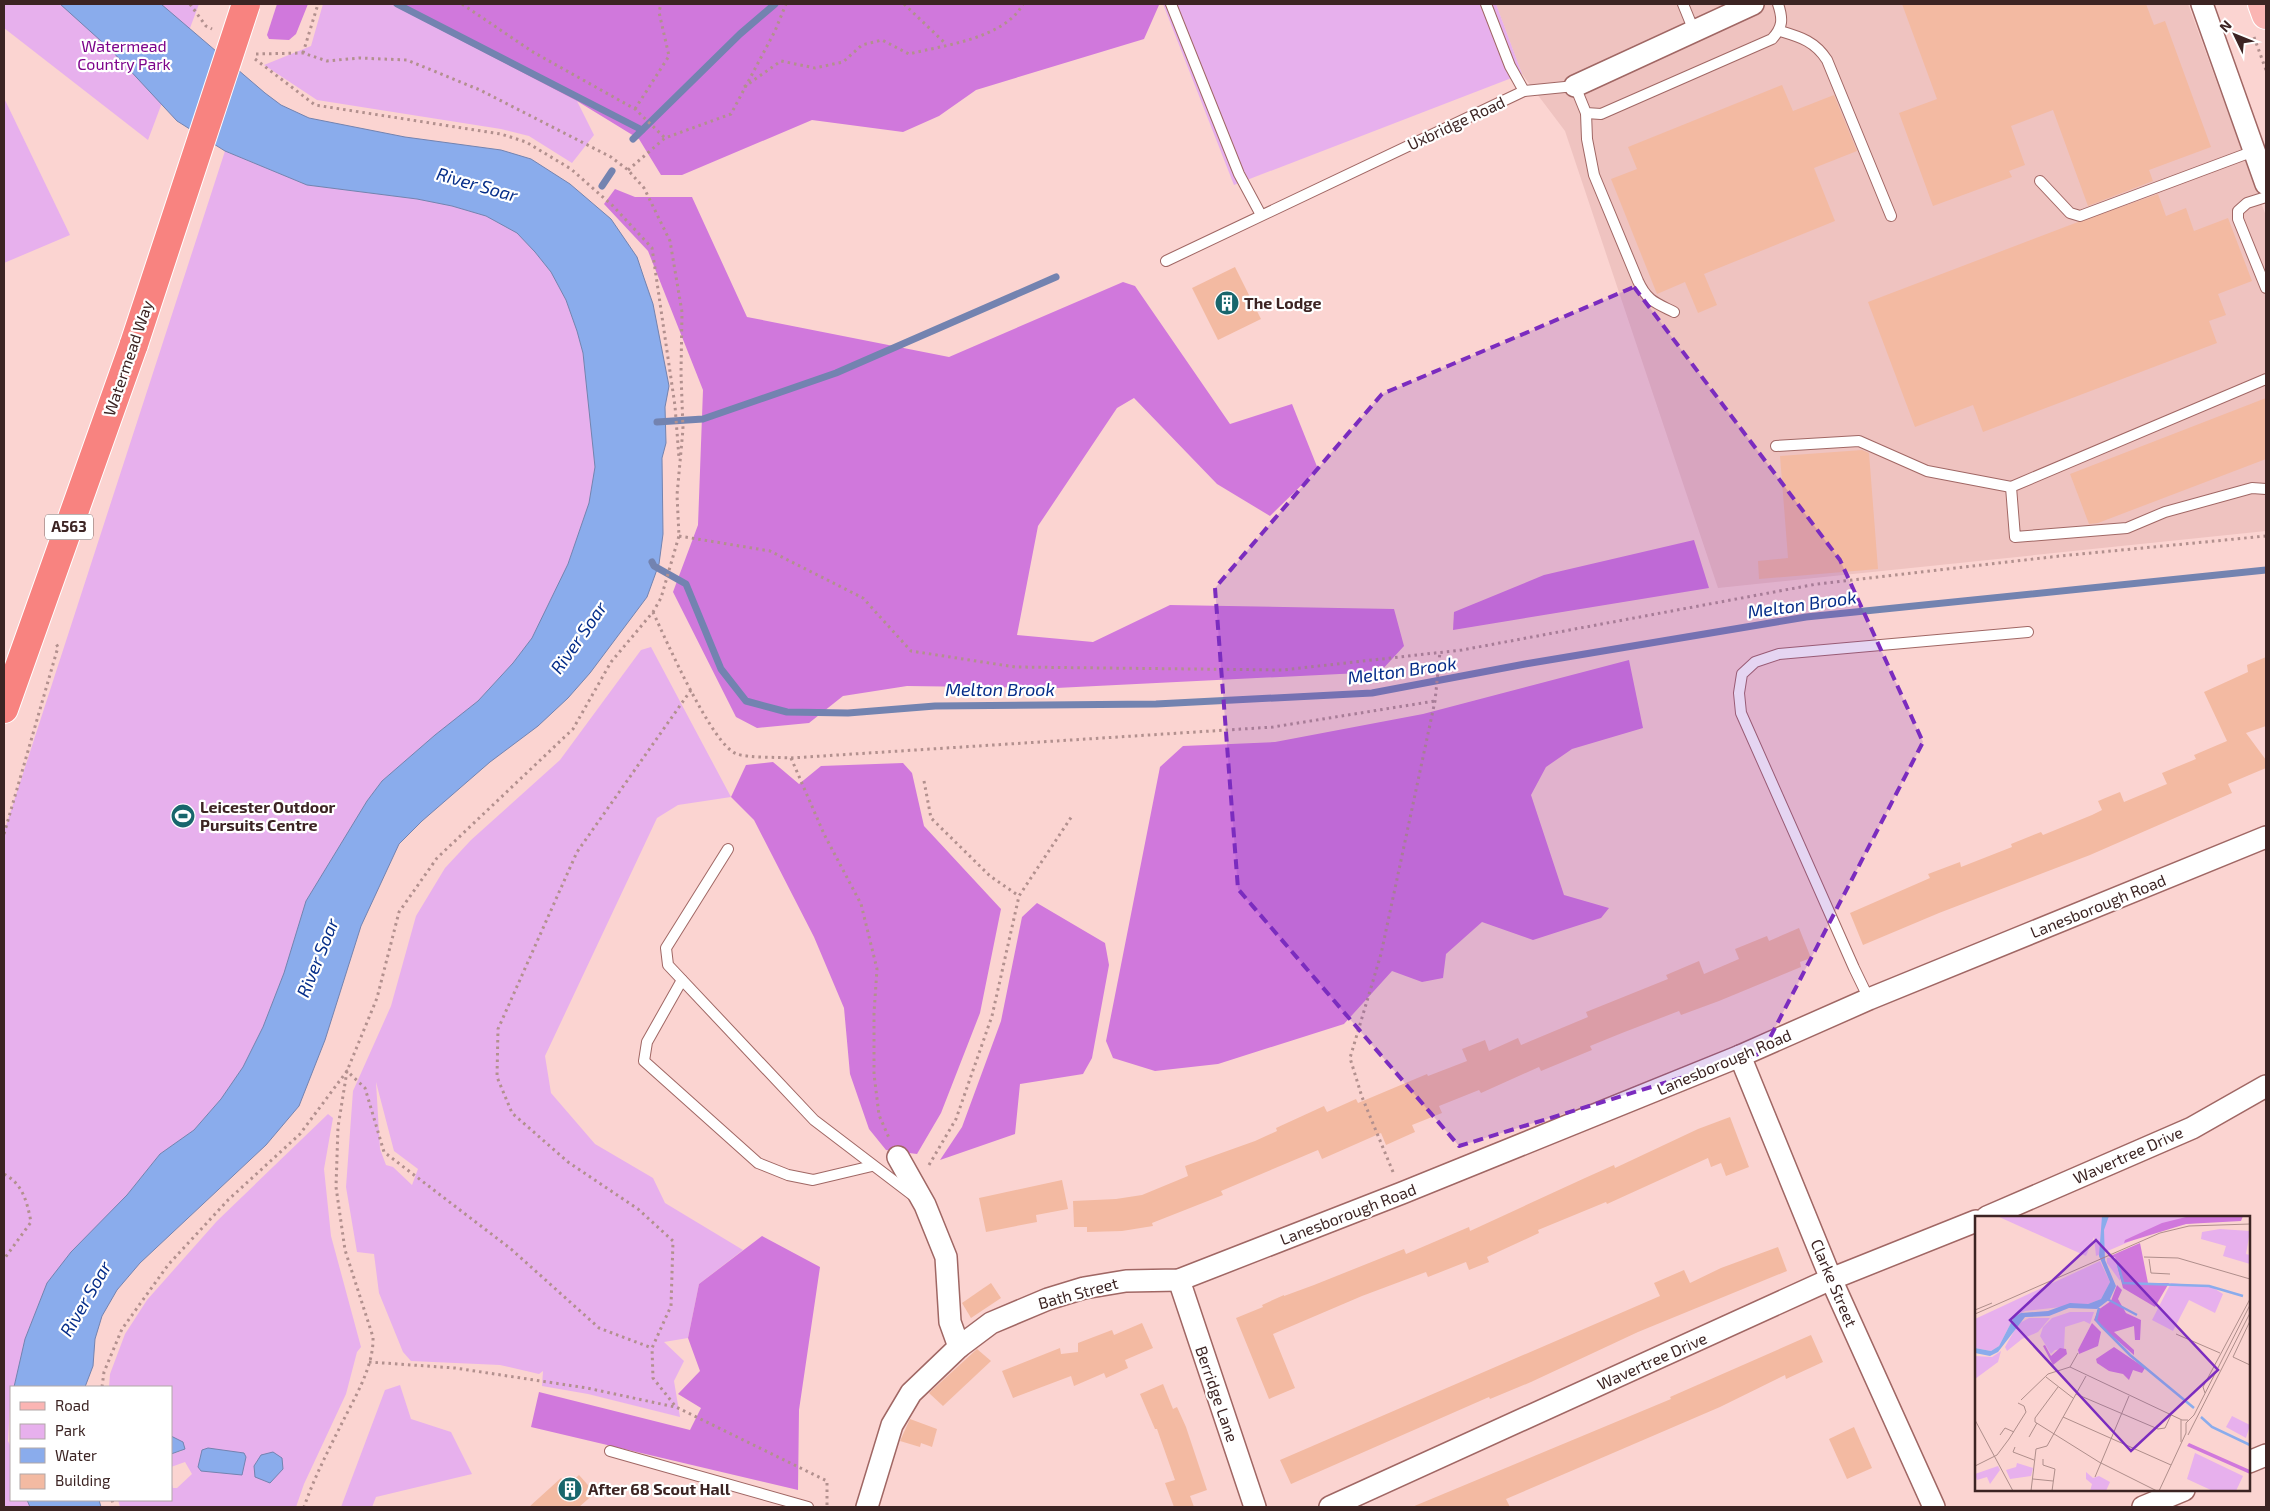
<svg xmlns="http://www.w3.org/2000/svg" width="2270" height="1511" viewBox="0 0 2270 1511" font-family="'Exo 2',sans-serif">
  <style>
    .built { fill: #efc3c0 }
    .green { fill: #e7b0ed; fill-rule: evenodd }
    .forest { fill: #d078dc }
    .water { fill: #8aacec; stroke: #7383b0 }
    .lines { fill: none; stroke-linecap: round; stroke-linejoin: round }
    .stream { stroke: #7383b0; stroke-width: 7 }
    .building { fill: #f3baa2 }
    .lane-casing { stroke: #a06764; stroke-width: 12 }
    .street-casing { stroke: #a06764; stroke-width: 24 }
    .primary-casing { stroke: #fff; stroke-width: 30 }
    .highway-casing { stroke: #fff; stroke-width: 30 }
    .path { stroke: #b2908e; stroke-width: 3; stroke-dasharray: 2.5 4; stroke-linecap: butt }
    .lane { stroke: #fff; stroke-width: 10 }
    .street { stroke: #fff; stroke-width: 21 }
    .primary { stroke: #fbb5b3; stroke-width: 28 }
    .highway { stroke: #f88380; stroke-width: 28 }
    .highway-bridge-casing { stroke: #fff; stroke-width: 30; stroke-linecap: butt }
    .highway-bridge { stroke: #f88380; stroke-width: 28 }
    .marked { fill: #7b2cbf; fill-opacity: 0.2; stroke: #7b2cbf; stroke-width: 4; stroke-dasharray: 10 6; stroke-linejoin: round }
    .labels { text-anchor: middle; stroke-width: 4.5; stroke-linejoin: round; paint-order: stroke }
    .shield { fill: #fff; stroke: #766665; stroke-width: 1 }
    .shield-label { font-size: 15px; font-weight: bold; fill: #3c2423 }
    .park-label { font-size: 16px; fill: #7d048b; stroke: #fff }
    .street-label { font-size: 16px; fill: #3c2423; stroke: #fff }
    .poi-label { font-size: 16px; font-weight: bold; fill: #3c2423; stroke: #fff; text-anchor: start }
    .water-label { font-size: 18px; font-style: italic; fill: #052d89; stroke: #fff }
    .inset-river { fill: none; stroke: #8aacec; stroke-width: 2.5 }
    .inset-road { fill: none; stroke: #af8e8b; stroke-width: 1 }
    .view { fill: #7b2cbf; fill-opacity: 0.15; stroke: #7b2cbf; stroke-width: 2.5 }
    .inset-edge { fill: none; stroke: #3c2423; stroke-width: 2.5 }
  </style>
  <rect width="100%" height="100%" fill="#fbd4d1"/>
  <path class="built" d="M1496,4H2188L2266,216V531L1718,588L1565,131L1522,74Z"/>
  <g class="green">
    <path d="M4,4H199L148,140L4,28Z"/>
    <path d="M323,4H391L577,101L594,135L572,163L529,136L501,129L317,100L264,65L311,46Z"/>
    <path d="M1163,4H1496L1522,74L1234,185Z"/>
    <path d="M4,98L70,235L4,263Z"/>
    <path d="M225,151L307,185L417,199L452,206L486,216L517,233L535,252L551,272L566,300L577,331L583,353L595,467L589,503L568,564L532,638L513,663L478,701L435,735L382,781L367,801L306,901L284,973L263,1027L243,1067L221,1099L194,1130L160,1154L127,1195L47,1283L25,1339L14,1387H11L8,1441L11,1447V1500H27L30,1507H4V832Z"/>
    <path d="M651,647L731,797L678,805L657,818L545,1056L551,1093L595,1144L653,1178L665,1203L743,1250L699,1284L688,1338L664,1342L684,1361L674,1381L680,1417L588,1394L542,1386L543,1371L539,1374L500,1365L411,1361L403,1352L379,1293L374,1254L357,1252L346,1187L353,1091L391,1006L416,916L445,868L471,840L560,760L641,650ZM376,1082L394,1151L418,1169L412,1185L393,1167L386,1165L380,1149Z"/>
    <path d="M328,1114L333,1118L324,1169L331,1236L361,1347L357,1352L346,1394L304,1484L296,1507H120L118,1500H171V1481L173,1488H177L192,1474L185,1462L171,1467V1454L182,1451L183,1442L171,1436V1387H109L110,1374L125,1334L147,1300L217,1221Z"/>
    <path d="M400,1385L411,1419L451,1432L472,1474L376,1497L372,1507H341L385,1390Z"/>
  </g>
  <g class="forest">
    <path d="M277,4H308L296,34L289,40L269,39L267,35Z"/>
    <path d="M391,4H1159V5L1144,39L976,90L939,116L903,132L812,120L682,175H661L639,139L577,101Z"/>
    <path d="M615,189L635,197H692L747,317L949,357L1123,282L1135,286L1230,424L1292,404L1318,469L1270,516L1217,484L1134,398L1117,408L1038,526L1017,635L1093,642L1170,605L1394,609L1404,646L1380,672L1056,688L907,686L843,696L809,723L757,728L736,717L673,592L698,525L703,390L648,251L604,204Z"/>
    <path d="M1694,540L1709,588L1453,630L1454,612L1544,575Z"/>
    <path d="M1629,660L1643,728L1572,749L1546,767L1531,795L1564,895L1609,908L1601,918L1533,940L1482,922L1446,954L1443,978L1422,982L1392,971L1344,1024L1218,1064L1155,1071L1113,1058L1106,1041L1160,767L1183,746L1275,742L1423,714Z"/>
    <path d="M773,762L799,784L821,766L903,763L912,773L924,826L1001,909L980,1013L941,1113L917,1154L886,1150L869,1129L850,1074L844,1008L814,937L754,820L731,797L746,765Z"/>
    <path d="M1037,903L1105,943L1109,965L1092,1058L1083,1074L1020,1084L1015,1134L940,1160L962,1127L1001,1021L1022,917Z"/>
    <path d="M762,1236L820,1267L799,1410L798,1490L531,1427L539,1392L690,1430L701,1408L678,1394L700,1371L688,1338L699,1284Z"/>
  </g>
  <g class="water">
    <path d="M60,4H161L265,93L281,105L309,118L405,137L501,150L531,159L570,184L611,219L637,257L644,278L653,304L669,386L665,407L666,443L662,458L663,534L659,564L647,597L590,673L568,698L538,726L490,762L422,821L399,844L361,926L325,1040L299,1106L266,1145L140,1263L117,1290L102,1316L95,1339L93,1366L85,1387H14L25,1339L47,1283L71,1252L127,1195L160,1154L194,1130L221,1099L243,1067L263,1027L284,973L306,901L367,801L382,781L435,735L478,701L513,663L532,638L568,564L589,503L595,467L583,353L577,331L566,300L551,272L535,252L517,233L486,216L452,206L417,199L307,185L225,151L177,121L111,50Z"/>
    <path d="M171,1436L183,1442L185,1449L171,1454Z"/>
    <path d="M208,1448L244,1453L246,1457L242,1475L201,1471L198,1467L202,1450Z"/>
    <path d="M273,1452L282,1458L283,1469L270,1483L255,1477L254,1466L261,1455Z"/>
    <path d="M27,1500H99L101,1507H30Z"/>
  </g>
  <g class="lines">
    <g class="stream">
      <path d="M397,4L642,130"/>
      <path d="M633,139L740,34L775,4"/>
      <path d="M602,186L612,171"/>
      <path d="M657,422L703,419L836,373L1056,277"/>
      <path d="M652,562L654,566L686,584L721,669L746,701L787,712L848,713L935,706L1156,704L1372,693L1525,664L1806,617L2266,570"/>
    </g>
  </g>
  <g class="building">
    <path d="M1902,4H2146L2154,25L2165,21L2211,147L2149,170L2153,181L2088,206L2053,110L2011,126L2025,165L2009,171L2012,177L1933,206L1899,113L1937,99Z"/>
    <path d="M1782,85L1793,111L1834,95L1857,151L1814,168L1835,221L1704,274L1717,305L1698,313L1685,282L1657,294L1611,179L1637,169L1628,147Z"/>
    <path d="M2158,194L2166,216L2186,208L2194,231L2228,218L2252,281L2218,294L2226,315L2209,321L2217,343L1983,432L1973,405L1915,427L1868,302L2078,222Z"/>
    <path d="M1235,267L1261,319L1218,340L1192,288Z"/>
    <path d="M2266,398V459L2098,523L2089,524L2070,474Z"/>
    <path d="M1862,450L1869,453L1878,569L1759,579L1758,561L1788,558L1780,456Z"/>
    <path d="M2266,657V726L2246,733L2266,760V768L2228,784L2232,793L2090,855L1939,913L1863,945L1850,913L1930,878L1928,874L1960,862L1961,867L2012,847L2011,844L2041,832L2043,835L2092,815L2102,810L2098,801L2120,792L2124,802L2167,784L2162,773L2196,759L2194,755L2227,741L2204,692L2248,672L2247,665Z"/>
    <path d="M1799,928L1811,958L1800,962L1801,967L1719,1001L1681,1015L1679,1011L1622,1033L1590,1046L1592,1050L1541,1071L1539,1067L1481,1093L1479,1090L1439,1106L1442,1113L1412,1125L1415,1132L1386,1145L1381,1133L1322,1159L1318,1150L1221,1191L1223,1195L1152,1223L1153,1226L1122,1231L1087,1232V1227H1074L1073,1201L1116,1199L1142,1195L1188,1176L1185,1166L1255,1141L1277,1131L1276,1128L1324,1106L1327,1112L1356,1099L1358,1103L1427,1074L1428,1076L1467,1061L1462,1049L1485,1040L1489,1051L1518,1038L1521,1045L1588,1017L1586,1012L1668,979L1666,975L1699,961L1704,974L1739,959L1735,949L1767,936L1769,941Z"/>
    <path d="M1730,1117L1749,1167L1726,1176L1721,1163L1711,1167L1708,1158L1607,1204L1606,1202L1538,1230L1539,1233L1487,1257L1489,1262L1469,1270L1466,1262L1428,1277L1426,1272L1362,1296L1273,1334L1295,1388L1269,1399L1236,1318L1263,1307L1262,1305L1284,1295V1296L1314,1285L1404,1249L1406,1254L1469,1227L1470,1231L1585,1178L1614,1165L1615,1168L1698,1129Z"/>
    <path d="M1062,1180L1068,1209L1036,1215L1037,1222L986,1232L979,1198Z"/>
    <path d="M1778,1247L1787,1271L1638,1332L1531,1382L1490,1399L1489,1397L1291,1484L1280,1460L1660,1296L1654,1283L1684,1270L1690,1283L1721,1268Z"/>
    <path d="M991,1283L1001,1298L971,1318L962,1303Z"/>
    <path d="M1142,1323L1153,1348L1125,1360L1128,1368L1106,1378L1104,1373L1074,1386L1071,1376L1013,1398L1002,1371L1060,1348L1061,1354L1078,1352V1343L1112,1330L1114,1335Z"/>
    <path d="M1811,1335L1823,1362L1786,1379L1785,1375L1720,1407L1506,1499L1510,1507H1412L1671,1399L1670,1397Z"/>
    <path d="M977,1349L991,1361L943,1406L929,1393Z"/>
    <path d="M1163,1384L1173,1409L1177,1407L1186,1427L1207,1490L1190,1496L1194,1507H1174L1165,1483L1175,1480L1157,1429H1155L1140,1394Z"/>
    <path d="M910,1419L937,1429L932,1447L921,1443L920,1447L900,1441Z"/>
    <path d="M1854,1427L1872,1468L1847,1479L1829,1439Z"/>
    <path d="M579,1475L595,1493L579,1507H529L561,1478L568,1485Z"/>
  </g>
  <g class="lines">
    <defs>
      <g id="lane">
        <path d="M1171,4L1239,174L1261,215"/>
        <path d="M1486,4L1510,66L1524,91"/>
        <path d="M1683,4L1694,31"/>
        <path d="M1780,31C1800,37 1815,41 1827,60L1891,216"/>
        <path d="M1586,113L1587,139L1594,175L1638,281C1647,301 1656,303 1674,312"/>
        <path d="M2040,181L2070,213L2080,216L2254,151"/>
        <path d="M2266,197L2247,203L2238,211V219L2266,288"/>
        <path d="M1166,261L1524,91L1575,86L1586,113L1601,114L1772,39C1783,27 1783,19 1778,4"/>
        <path d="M2266,379L2011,487L2015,537L2127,528L2165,512L2252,488L2266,489"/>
        <path d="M1776,446L1859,441L1927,471L2011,487"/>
        <path d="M728,849L666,948L668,965L814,1120L915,1197"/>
        <path d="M682,980L647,1042L644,1061L758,1163L788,1175L813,1180L872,1166"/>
        <path d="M1869,999L1854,968L1741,713L1739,693L1742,674L1755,662L1779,654L2028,632"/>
        <path d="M610,1451L808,1507"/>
      </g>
      <g id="street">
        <path d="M2202,4L2266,184"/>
        <path d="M1575,86L1753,4"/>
        <path d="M1740,1056L1831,1279L1934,1507"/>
        <path d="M1987,1217L2192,1128L2266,1086"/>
        <path d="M1179,1280L1255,1507"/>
        <path d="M959,1347L991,1323L1048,1299L1084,1288L1126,1281L1179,1280L1402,1193L1740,1056L1869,999L2266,837"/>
        <path d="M2249,1462L2266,1455"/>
        <path d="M867,1507L892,1425L911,1393L959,1347L950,1322L946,1257L925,1205L898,1157"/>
        <path d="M1330,1507L1831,1279L1976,1221"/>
        <path d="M2143,1507L2184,1490"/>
      </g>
      <path id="primary" d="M2262,4L2266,15"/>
      <path id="highway" d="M4,709L134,344"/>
    </defs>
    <use href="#lane" class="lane-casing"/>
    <use href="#street" class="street-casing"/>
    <use href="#primary" class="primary-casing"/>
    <use href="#highway" class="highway-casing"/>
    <g class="path">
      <path d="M190,4L206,26L212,29"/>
      <path d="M462,4L533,52L635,109L665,138"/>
      <path d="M904,4L946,44"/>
      <path d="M2254,37L2266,70"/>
      <path d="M303,53L318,4"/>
      <path d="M256,54L303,53L327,61L359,58L407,60L480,90L611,157L628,170L644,188L670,241L682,312L681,373L683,429L677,495L679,536L661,598L653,612L611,662L573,729L437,858L399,912L377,998L347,1071L338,1127L336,1187L345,1250L373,1337C374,1366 355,1397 342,1423C328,1451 314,1478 304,1507"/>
      <path d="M255,59L315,105L501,134L526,142L571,169L613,206L652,248L675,406L679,458"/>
      <path d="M744,87L781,61L815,68L843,62L862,45L882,40L909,54C944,45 1004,39 1023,4"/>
      <path d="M635,109L669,56L659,12L661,4"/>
      <path d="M628,170L665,138L731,114L775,31L786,4"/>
      <path d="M679,536L770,551L863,598L911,651L1015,667L1283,670L1462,650L1817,584L2060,556L2266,536"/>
      <path d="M653,612C665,638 713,747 737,754C749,758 777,757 791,758L824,834L861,904L877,969L874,1013V1074L879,1115L889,1138"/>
      <path d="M691,690L577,852L498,1029L497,1077L512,1113L568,1162L638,1209L673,1241L671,1306L652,1348L653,1378L676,1407L827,1481V1507"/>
      <path d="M791,758L1273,727L1435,701"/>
      <path d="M924,781L931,818L990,876L1019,896"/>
      <path d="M4,834L58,647L55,642"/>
      <path d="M929,1165L956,1119L992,1016L1019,896L1072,816"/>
      <path d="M1393,1172L1362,1097L1350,1058L1381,954L1435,701L1440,652"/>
      <path d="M4,1174C23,1184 27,1202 31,1222L4,1259"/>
      <path d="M369,1362L455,1368L587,1388L675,1407"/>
      <path d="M102,1387L104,1372L122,1329L168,1265L228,1200L300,1134L347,1071L365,1088L384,1152L511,1249L599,1328L652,1348"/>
      <path d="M112,1500L114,1507"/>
    </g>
    <use href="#lane" class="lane"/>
    <use href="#street" class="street"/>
    <use href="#primary" class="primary"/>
    <use href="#highway" class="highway"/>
    <defs>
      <path id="highway-bridge" d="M134,344L246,4"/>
    </defs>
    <use href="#highway-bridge" class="highway-bridge-casing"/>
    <use href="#highway-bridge" class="highway-bridge"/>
  </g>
  <path class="marked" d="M1634,287L1840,560L1923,742L1762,1053L1459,1146L1238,889L1215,588L1382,394Z"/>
  <defs>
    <symbol id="building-disc" viewBox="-11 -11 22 22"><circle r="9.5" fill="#18666c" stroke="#fff"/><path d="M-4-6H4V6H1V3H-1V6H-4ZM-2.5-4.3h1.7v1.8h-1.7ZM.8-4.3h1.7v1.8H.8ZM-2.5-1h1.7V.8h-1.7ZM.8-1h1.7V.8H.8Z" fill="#fff"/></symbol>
    <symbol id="stadium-disc" viewBox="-11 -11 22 22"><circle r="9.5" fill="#18666c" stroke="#fff"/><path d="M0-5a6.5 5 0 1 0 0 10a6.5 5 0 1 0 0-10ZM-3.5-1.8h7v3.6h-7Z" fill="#fff"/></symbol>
  </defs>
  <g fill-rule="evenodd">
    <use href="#building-disc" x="1213" y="289" width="28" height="28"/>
    <use href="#stadium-disc" x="169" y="802" width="28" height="28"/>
    <use href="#building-disc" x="556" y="1475" width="28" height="28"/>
  </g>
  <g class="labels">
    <rect class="shield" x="45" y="514.5" width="48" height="25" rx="4"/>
    <g class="shield-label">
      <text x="69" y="532">A563</text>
    </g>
    <g class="park-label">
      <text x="124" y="52">Watermead<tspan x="124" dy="18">Country Park</tspan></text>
    </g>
    <g class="street-label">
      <text transform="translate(1456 123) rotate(-25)" y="6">Uxbridge Road</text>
      <text transform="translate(128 358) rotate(-71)" y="6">Watermead Way</text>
      <text transform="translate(2098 906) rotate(-22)" y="6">Lanesborough Road</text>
      <text transform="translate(1724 1062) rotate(-23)" y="6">Lanesborough Road</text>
      <text transform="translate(2128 1155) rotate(-24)" y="6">Wavertree Drive</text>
      <text transform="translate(1348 1214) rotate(-21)" y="6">Lanesborough Road</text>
      <text transform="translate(1834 1283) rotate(67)" y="6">Clarke Street</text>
      <text transform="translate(1078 1293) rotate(-15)" y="6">Bath Street</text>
      <text transform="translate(1652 1361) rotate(-24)" y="6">Wavertree Drive</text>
      <text transform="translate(1217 1394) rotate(71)" y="6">Berridge Lane</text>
    </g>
    <g class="poi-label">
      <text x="1244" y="309">The Lodge</text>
      <text x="200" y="813">Leicester Outdoor<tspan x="200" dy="18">Pursuits Centre</tspan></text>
      <text x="588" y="1495">After 68 Scout Hall</text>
    </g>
    <g class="water-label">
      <text transform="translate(477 185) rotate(16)" y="6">River Soar</text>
      <text transform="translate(1802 605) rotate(-8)" y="6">Melton Brook</text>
      <text transform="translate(579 638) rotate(-55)" y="6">River Soar</text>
      <text transform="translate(1402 671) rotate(-8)" y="6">Melton Brook</text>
      <text x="1000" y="696">Melton Brook</text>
      <text transform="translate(318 958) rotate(-68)" y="6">River Soar</text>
      <text transform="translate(86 1299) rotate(-60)" y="6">River Soar</text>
    </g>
  </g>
  <g transform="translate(1975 1216)">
    <rect width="275" height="275" fill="#fbd4d1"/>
    <path d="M22,0H264L186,12L121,40L119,21L111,40ZM245,13L275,15L271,38L275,39V48L248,40L251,30L226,23L227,16ZM140,41L146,62L145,65L132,47V42ZM125,45L135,66L126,83L113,88L50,95L39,101L24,130L16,135L0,132V103ZM196,67L237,71L248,78L240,97L214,84L198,115L177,104ZM95,96H119L115,108L109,105L90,111L89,133L80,134L76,138L65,120L68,111L77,102ZM54,102H75L63,116L47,123L32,135L30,131L43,108ZM26,135L23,146L0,163V140L17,141ZM257,200L275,209L271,222L251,211ZM220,237L268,260L261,275H238L212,263ZM42,247L58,252L56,260L35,263L31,254L41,251ZM23,250L25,254L15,268L12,261L2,264L0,258ZM111,256L118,262L124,260L135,266L131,275H115L117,268L111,263Z" fill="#e7b0ed"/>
    <path d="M215,0H268L266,5L211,8L149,27L150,24L187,7ZM165,27L173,67H194L180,91L148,72L140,41H133ZM142,69L147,74L143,83L151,97L166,104L165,124H160L159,110L139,116L159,134V139L119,104L123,94L136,85ZM117,107L126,116L123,130L104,138L103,134ZM70,129L76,140L85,132L91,133L92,138L78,149L68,130ZM139,131L170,152L167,157L158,154L154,164L148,158L134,155L122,147L121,143ZM214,227L275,254V258L212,230Z" fill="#d078dc"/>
    <path d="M127,0H134L129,14L130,44L141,70L135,83L122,93L94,92L74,100L50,101L23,136L15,140L0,137V132L16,135L24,130L39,101L46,97L73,95L95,87L113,88L126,83L135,66L124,40Z" fill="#8aacec"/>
    <path class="inset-river" d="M142,45L148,66M147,67L234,70L268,80M132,83L162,99M124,92L121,104L126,110L155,139L219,192M226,201L237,211L275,229"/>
    <path class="inset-road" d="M169,41L203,42L275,63M174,43L176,57L195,58M0,94L17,87M0,98L185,17L214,10L275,8M275,105L258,141L275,149M201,118L245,137M95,151L207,204H213M71,161L98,182M83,171L60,202V206L124,246L182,275M230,177L228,171L275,83M101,178L183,213L190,212L196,199M46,184L73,158L95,151L103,137M88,201L196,249M0,204L38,275M206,204V226M25,219L30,212L39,216M213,219L275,97M54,221L62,207M40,231L38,236L59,244M68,243V249L80,253L77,275M0,250L22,239L34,223L51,196L49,190L43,187M120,261L154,180M58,263L78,265M56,275L61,233L72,230L111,160M184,275L211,217V207L219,199L275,89"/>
    <path class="view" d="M121,24L243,154L156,235L35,104Z"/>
    <rect width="275" height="275" class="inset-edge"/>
  </g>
  <rect width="2270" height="1511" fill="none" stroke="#3c2423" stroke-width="10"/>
  <rect x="10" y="1386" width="162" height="115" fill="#ffffff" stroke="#b1a7a7"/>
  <rect x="20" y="1402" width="25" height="8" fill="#fbb5b3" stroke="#b1a7a7"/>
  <text x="55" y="1411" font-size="15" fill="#3c2423">Road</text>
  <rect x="20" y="1424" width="25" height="15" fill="#e7b0ed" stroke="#b1a7a7"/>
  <text x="55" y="1436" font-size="15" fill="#3c2423">Park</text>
  <rect x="20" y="1448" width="25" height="15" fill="#8aacec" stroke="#b1a7a7"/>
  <text x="55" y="1461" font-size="15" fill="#3c2423">Water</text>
  <rect x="20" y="1474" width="25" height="15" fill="#f3baa2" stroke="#b1a7a7"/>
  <text x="55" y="1486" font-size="15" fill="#3c2423">Building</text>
  <g transform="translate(2235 35) rotate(313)" stroke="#ffffff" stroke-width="4" paint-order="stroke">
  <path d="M0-4L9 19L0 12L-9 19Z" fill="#3c2423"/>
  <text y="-8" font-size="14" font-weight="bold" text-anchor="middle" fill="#3c2423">N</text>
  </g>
</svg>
